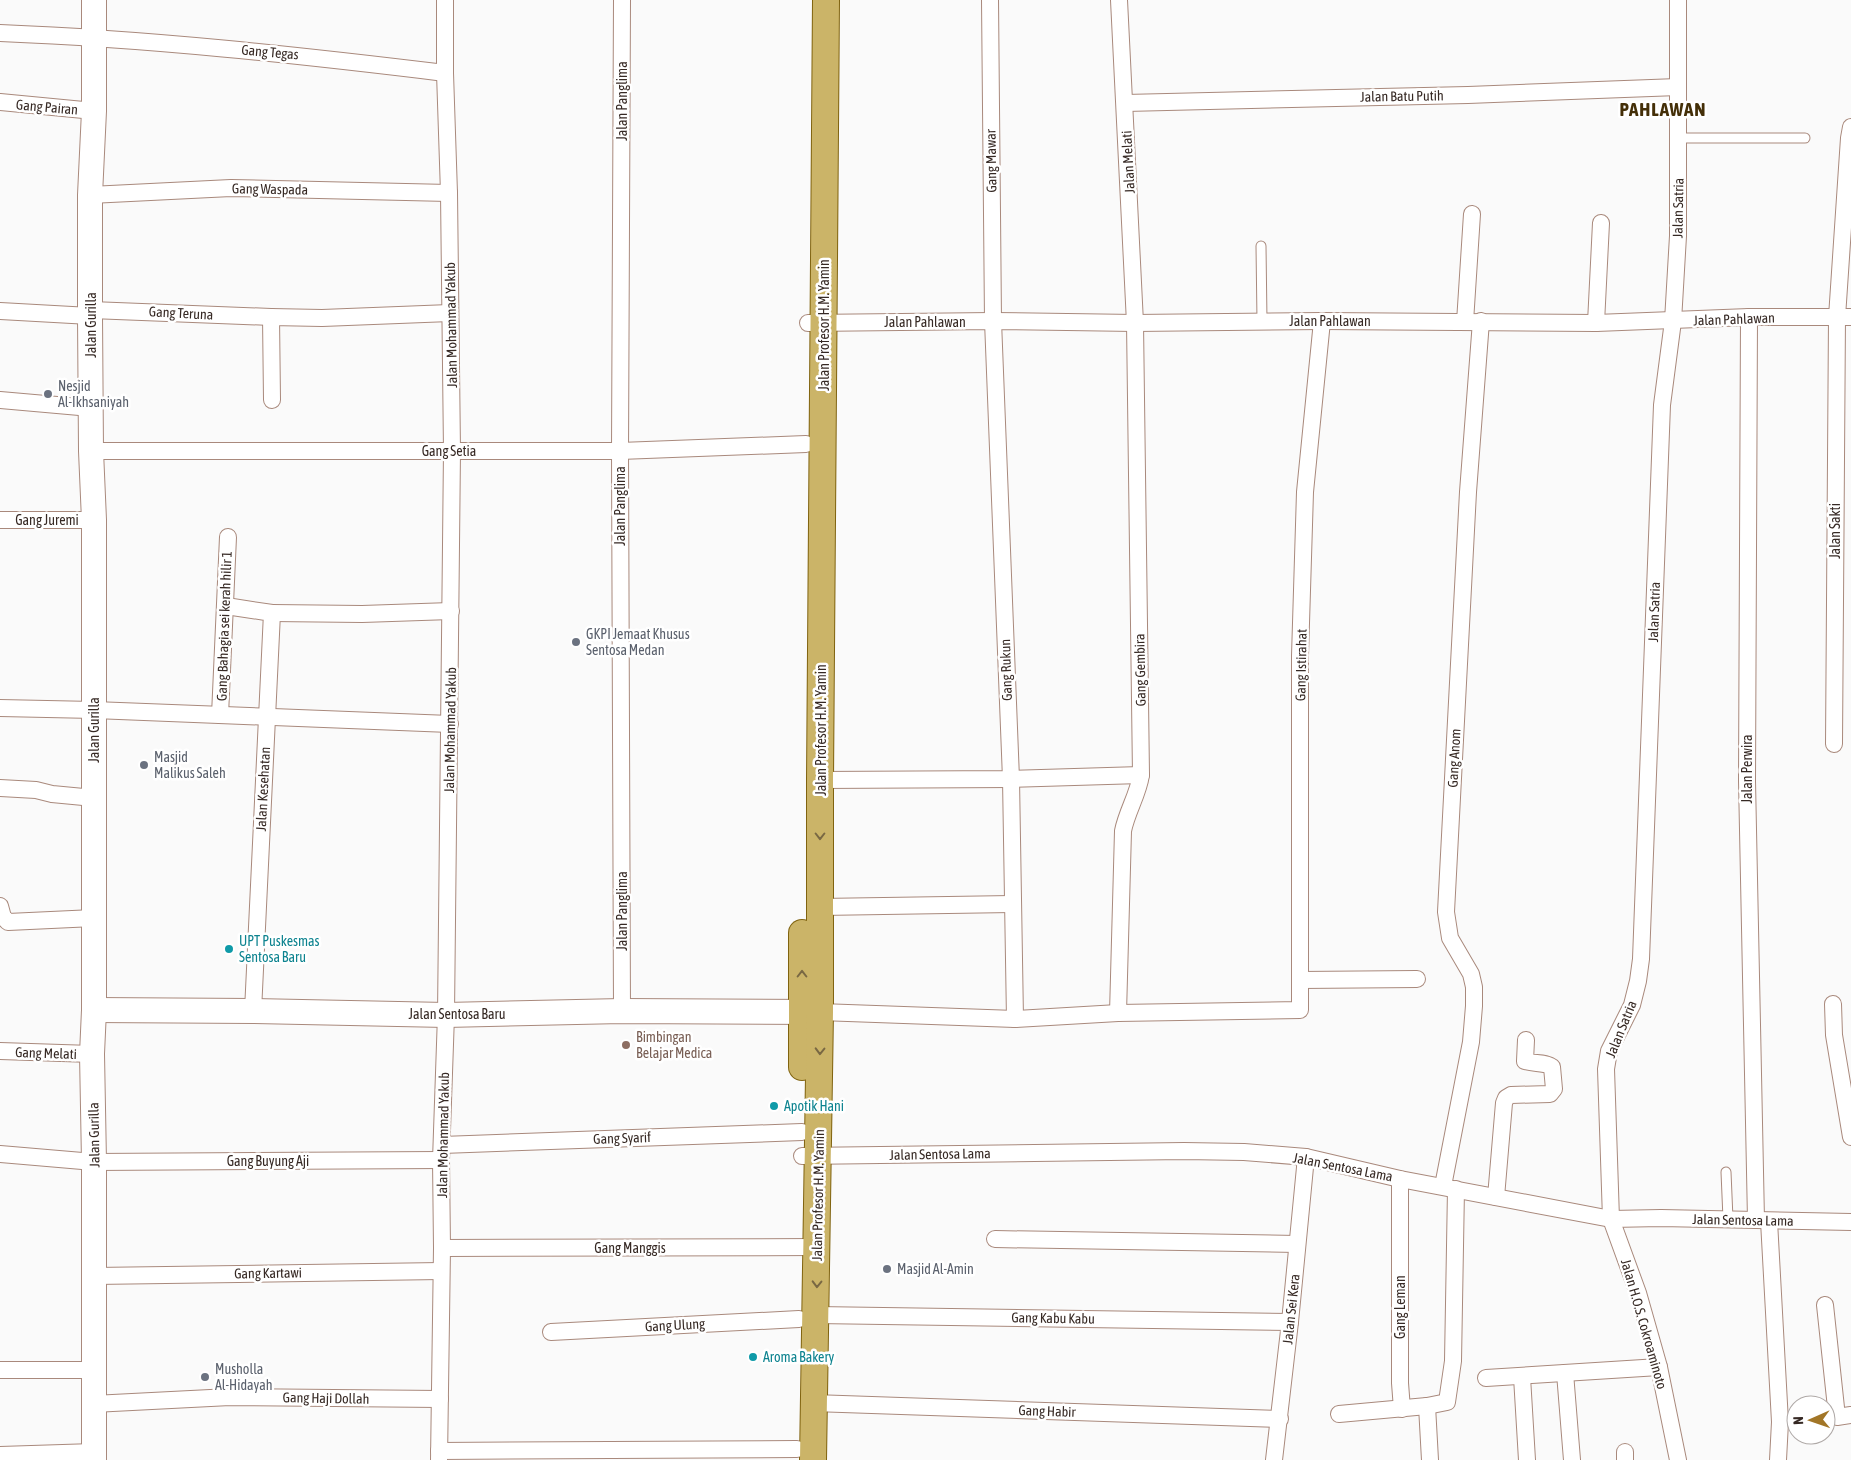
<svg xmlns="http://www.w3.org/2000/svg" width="1851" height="1460" viewBox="0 0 1851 1460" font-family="'Asap Condensed',sans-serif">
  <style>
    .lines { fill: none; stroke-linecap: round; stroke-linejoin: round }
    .lane-casing { stroke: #a9897c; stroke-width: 11 }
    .street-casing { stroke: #a9897c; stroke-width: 18 }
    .secondary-casing { stroke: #a9897c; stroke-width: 26 }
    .primary-casing { stroke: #80630f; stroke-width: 28 }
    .lane { stroke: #fff; stroke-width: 9 }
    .street { stroke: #fff; stroke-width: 16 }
    .secondary { stroke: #fff; stroke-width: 24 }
    .primary { stroke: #cbb468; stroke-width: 26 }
    .oneway { stroke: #796843 }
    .worship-dot { fill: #6b7280; stroke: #fff; stroke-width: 2 }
    .culture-dot { fill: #0f9aa8; stroke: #fff; stroke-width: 2 }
    .education-dot { fill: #8d6e63; stroke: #fff; stroke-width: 2 }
    .labels { text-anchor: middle; stroke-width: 5; stroke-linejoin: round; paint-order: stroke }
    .street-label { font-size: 14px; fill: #362924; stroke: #fff }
    .worship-label { font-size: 14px; fill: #5b616d; stroke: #fff; text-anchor: start }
    .culture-label { font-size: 14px; fill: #0d838f; stroke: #fff; text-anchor: start }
    .education-label { font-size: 14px; fill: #785e54; stroke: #fff; text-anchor: start }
    .district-label { font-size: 19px; font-weight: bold; letter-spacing: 1px; fill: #442f08; stroke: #fff }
  </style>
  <rect width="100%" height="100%" fill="#fafafa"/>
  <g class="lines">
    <defs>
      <g id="lane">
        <path d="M1679,138H1805"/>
        <path d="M1261,246L1262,321"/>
        <path d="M1726,1172L1728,1219"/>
      </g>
      <g id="street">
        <path d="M990,0L993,321L1011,779L1015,1019"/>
        <path d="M1678,0V236L1673,321L1662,405L1641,959L1638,981L1632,1005L1609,1051L1606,1069L1611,1219L1638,1293L1659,1367L1678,1460"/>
        <path d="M0,33C149,39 297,55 445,73"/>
        <path d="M0,102L94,111"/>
        <path d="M1125,103L1468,95L1678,87"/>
        <path d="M90,195L231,188L449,193"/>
        <path d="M91,310L271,317"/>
        <path d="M0,311L90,316"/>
        <path d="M1749,317L1747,781L1756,1220"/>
        <path d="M1465,322L1472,214"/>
        <path d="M808,323L993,321L1135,323L1322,321L1596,323L1749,317H1851"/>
        <path d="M1596,323L1601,223"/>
        <path d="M0,400L91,408"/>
        <path d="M272,400L271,317L322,318L450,313"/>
        <path d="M91,451H620L806,444"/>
        <path d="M0,520H94"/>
        <path d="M226,606L272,613L253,1011"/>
        <path d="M272,613L362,614L451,611"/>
        <path d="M0,708L94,710L450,724"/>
        <path d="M220,715L228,537"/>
        <path d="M1834,744L1837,317L1849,138L1851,127"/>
        <path d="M820,780L1011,779L1141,775"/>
        <path d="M0,788L36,790L52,794L94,798"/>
        <path d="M0,906L3,917L8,922L94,918"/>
        <path d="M820,907L1012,904"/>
        <path d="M1301,980L1417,979"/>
        <path d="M1833,1004L1834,1035L1851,1137"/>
        <path d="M622,1011L620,451L622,0"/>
        <path d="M820,1012L1015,1019L1118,1013L1300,1010V656L1305,492L1322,321"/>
        <path d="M1118,1013L1123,831C1127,811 1138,795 1141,775L1135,323L1119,0"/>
        <path d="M0,1051L92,1054"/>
        <path d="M442,1145L802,1132"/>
        <path d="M0,1154L94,1162L441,1160"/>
        <path d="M802,1156L1184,1151L1244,1152L1306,1157L1400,1179L1611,1219L1661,1218L1851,1222"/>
        <path d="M1400,1179V1383L1402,1409"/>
        <path d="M1443,1186L1471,1042L1474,1006V987L1471,974L1450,938L1446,912L1468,492L1481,321"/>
        <path d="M1496,1197L1504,1103L1506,1098L1511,1095L1550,1094L1554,1089L1552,1067C1546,1062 1533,1064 1525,1061L1526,1040"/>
        <path d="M1769,1221L1780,1422L1778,1460"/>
        <path d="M995,1239L1297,1244"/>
        <path d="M442,1248L817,1247"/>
        <path d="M94,1276L441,1271"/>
        <path d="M1825,1305L1837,1417L1851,1415"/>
        <path d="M816,1315L1290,1322"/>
        <path d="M551,1332L799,1319"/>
        <path d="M0,1370H93"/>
        <path d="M1565,1373L1572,1460"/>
        <path d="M1522,1377L1527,1460"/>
        <path d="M1486,1378L1659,1367"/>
        <path d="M813,1403L1280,1419"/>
        <path d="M93,1404L230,1397L440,1399"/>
        <path d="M1427,1406L1430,1460"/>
        <path d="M1339,1414L1427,1406L1447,1402L1453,1361L1456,1189"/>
        <path d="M439,1451L797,1449"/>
        <path d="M1625,1452V1460"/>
        <path d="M0,1455L94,1452"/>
        <path d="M439,1460L442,1248L441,1160L446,1015L452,451L449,193L445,73V0"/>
        <path d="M1274,1460L1290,1322L1306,1157"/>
      </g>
      <g id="secondary">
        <path d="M94,1010L253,1011L446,1015L622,1011L820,1012"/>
        <path d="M94,1460V1162L92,1054L94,1010V520L91,451L90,316V195L94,111V0"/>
      </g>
      <g id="primary">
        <path d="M802,1067V933"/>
        <path d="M813,1460L820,1012V780L826,0"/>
      </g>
    </defs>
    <use href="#lane" class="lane-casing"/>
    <use href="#street" class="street-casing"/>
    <use href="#secondary" class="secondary-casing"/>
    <use href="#primary" class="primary-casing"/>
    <use href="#lane" class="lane"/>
    <use href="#street" class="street"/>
    <use href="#secondary" class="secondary"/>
    <use href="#primary" class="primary"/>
  </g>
  <defs><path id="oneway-chevron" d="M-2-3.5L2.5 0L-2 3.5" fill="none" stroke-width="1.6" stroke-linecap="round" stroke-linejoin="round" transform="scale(1.25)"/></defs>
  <g class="oneway">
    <use href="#oneway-chevron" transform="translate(820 836) rotate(90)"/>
    <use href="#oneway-chevron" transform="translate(802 974) rotate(-90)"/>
    <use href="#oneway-chevron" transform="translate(820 1051) rotate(91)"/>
    <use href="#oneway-chevron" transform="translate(817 1284) rotate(91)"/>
  </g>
  <g class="worship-dot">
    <circle cx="48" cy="394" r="5"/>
    <circle cx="576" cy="642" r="5"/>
    <circle cx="144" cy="765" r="5"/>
    <circle cx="887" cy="1269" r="5"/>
    <circle cx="205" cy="1377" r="5"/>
  </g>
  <g class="culture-dot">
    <circle cx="229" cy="949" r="5"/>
    <circle cx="774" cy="1106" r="5"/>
    <circle cx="753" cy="1357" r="5"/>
  </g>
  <circle class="education-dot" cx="626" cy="1045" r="5"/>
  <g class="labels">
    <g class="street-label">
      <text transform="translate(270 52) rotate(5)" y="5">Gang Tegas</text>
      <text transform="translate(1402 96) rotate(-1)" y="5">Jalan Batu Putih</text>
      <text transform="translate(622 101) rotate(-90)" y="5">Jalan Panglima</text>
      <text transform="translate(47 107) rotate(5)" y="5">Gang Pairan</text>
      <text transform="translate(991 161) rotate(-91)" y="5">Gang Mawar</text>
      <text transform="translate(1128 162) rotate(-93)" y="5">Jalan Melati</text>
      <text transform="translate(270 189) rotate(1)" y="5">Gang Waspada</text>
      <text transform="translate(1678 208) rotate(-89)" y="5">Jalan Satria</text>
      <text transform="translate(181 313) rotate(3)" y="5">Gang Teruna</text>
      <text transform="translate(1734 319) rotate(-2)" y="5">Jalan Pahlawan</text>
      <text x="1330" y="326">Jalan Pahlawan</text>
      <text x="925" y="327">Jalan Pahlawan</text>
      <text transform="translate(91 325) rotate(-90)" y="5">Jalan Gurilla</text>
      <text transform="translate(451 325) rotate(-91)" y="5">Jalan Mohammad Yakub</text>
      <text transform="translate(824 325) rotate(-90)" y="5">Jalan Profesor H.M. Yamin</text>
      <text x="449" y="456">Gang Setia</text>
      <text transform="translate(620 506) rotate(-90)" y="5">Jalan Panglima</text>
      <text x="47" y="525">Gang Juremi</text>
      <text transform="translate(1835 531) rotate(-90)" y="5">Jalan Sakti</text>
      <text transform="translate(1654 612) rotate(-88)" y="5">Jalan Satria</text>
      <text transform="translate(224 626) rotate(-88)" y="5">Gang Bahagia sei kerah hilir 1</text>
      <text transform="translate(1301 665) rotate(-89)" y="5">Gang Istirahat</text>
      <text transform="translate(1006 670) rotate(-92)" y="5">Gang Rukun</text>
      <text transform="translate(1140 670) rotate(-91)" y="5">Gang Gembira</text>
      <text transform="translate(94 730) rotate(-90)" y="5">Jalan Gurilla</text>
      <text transform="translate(450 730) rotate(-89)" y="5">Jalan Mohammad Yakub</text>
      <text transform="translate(821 730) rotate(-90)" y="5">Jalan Profesor H.M. Yamin</text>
      <text transform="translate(1454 758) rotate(-87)" y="5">Gang Anom</text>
      <text transform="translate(1747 769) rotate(-90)" y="5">Jalan Perwira</text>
      <text transform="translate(263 789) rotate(-87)" y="5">Jalan Kesehatan</text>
      <text transform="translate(622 911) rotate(-90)" y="5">Jalan Panglima</text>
      <text x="457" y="1019">Jalan Sentosa Baru</text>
      <text transform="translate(1621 1029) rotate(-68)" y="5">Jalan Satria</text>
      <text transform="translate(46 1053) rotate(2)" y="5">Gang Melati</text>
      <text transform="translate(94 1135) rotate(-91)" y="5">Jalan Gurilla</text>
      <text transform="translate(443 1135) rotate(-89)" y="5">Jalan Mohammad Yakub</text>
      <text transform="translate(622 1138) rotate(-2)" y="5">Gang Syarif</text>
      <text transform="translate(940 1154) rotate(-1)" y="5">Jalan Sentosa Lama</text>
      <text x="268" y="1166">Gang Buyung Aji</text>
      <text transform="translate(1343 1167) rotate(11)" y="5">Jalan Sentosa Lama</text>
      <text transform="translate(818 1195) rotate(-89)" y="5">Jalan Profesor H.M. Yamin</text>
      <text transform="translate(1743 1220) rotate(1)" y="5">Jalan Sentosa Lama</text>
      <text x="630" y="1253">Gang Manggis</text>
      <text transform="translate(268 1273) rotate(-1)" y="5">Gang Kartawi</text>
      <text transform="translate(1400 1307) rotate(-90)" y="5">Gang Leman</text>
      <text transform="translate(1291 1309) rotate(-84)" y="5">Jalan Sei Kera</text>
      <text transform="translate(1053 1318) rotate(1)" y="5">Gang Kabu Kabu</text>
      <text transform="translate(1644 1324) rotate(74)" y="5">Jalan H.O.S. Cokroaminoto</text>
      <text transform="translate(675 1325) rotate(-3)" y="5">Gang Ulung</text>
      <text transform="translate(326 1398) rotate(1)" y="5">Gang Haji Dollah</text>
      <text transform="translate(1047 1411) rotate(2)" y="5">Gang Habir</text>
    </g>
    <g class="worship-label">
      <text x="58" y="391">Nesjid<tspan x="58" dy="16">Al-Ikhsaniyah</tspan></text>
      <text x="586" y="639">GKPI Jemaat Khusus<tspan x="586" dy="16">Sentosa Medan</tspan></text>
      <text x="154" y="762">Masjid<tspan x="154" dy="16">Malikus Saleh</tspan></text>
      <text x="897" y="1274">Masjid Al-Amin</text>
      <text x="215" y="1374">Musholla<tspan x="215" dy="16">Al-Hidayah</tspan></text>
    </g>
    <g class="culture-label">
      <text x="239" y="946">UPT Puskesmas<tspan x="239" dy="16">Sentosa Baru</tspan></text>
      <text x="784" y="1111">Apotik Hani</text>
      <text x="763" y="1362">Aroma Bakery</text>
    </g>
    <g class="education-label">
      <text x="636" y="1042">Bimbingan<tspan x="636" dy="16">Belajar Medica</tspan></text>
    </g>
    <g class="district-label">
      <text x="1663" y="116">PAHLAWAN</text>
    </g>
  </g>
  <g transform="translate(1811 1420) rotate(268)"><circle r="24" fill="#ffffff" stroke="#afa9a7"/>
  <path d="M0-4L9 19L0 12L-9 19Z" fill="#a27627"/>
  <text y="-8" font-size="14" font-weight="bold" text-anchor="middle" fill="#362924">N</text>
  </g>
</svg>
